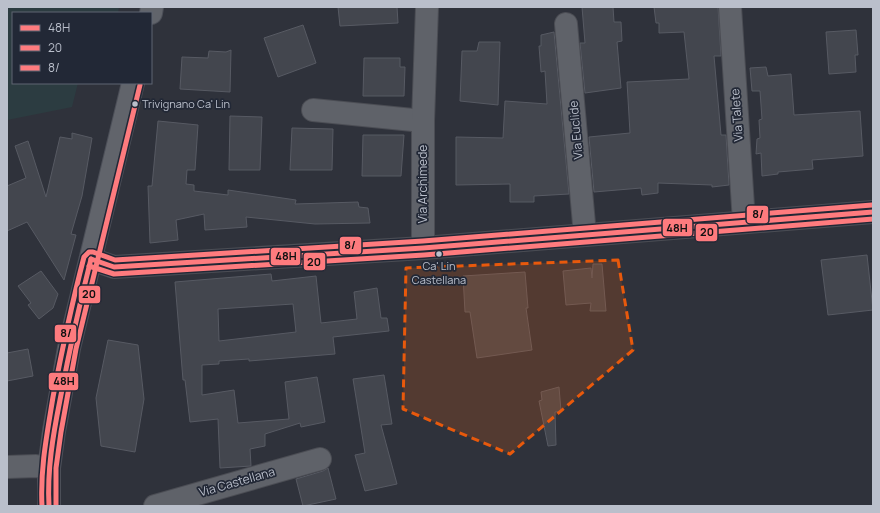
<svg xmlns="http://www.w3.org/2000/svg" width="880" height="513" viewBox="0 0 880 513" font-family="Manrope,sans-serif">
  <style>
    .green { fill: #2c3c41 }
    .building { fill: #43464e; stroke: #575a63; fill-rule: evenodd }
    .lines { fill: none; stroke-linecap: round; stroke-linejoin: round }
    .minor-casing { stroke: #4b4d54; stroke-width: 24 }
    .tertiary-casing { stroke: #4b4d54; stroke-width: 24 }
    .primary-casing { stroke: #4c4f58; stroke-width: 24 }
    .minor { stroke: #5f6269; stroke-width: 22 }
    .tertiary { stroke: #5f6269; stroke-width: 22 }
    .primary { stroke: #61646b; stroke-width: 22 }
    .bus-1-casing { stroke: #222836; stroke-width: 8 }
    .bus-2-casing { stroke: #222836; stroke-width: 8 }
    .bus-3-casing { stroke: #222836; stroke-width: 8 }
    .bus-1 { stroke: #fe7b7e; stroke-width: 5 }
    .bus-2 { stroke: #fe7b7e; stroke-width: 5 }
    .bus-3 { stroke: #fe7b7e; stroke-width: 5 }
    .marked { fill: #e8590c; fill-opacity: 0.2; stroke: #e8590c; stroke-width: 3; stroke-dasharray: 8 5; stroke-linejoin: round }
    .bus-dot { fill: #babfcb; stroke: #222836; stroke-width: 1.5 }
    .labels { text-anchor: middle; stroke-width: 3.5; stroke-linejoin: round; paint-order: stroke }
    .bus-label { font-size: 11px; fill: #babfcb; stroke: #222836; text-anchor: start }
    .street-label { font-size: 12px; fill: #babfcb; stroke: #222836 }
    .line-badge { stroke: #222836; stroke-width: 1.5 }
    .pale-badge-label { font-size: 11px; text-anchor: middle; font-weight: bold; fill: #111 }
  </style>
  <rect width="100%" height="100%" fill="#2f323b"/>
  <path class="green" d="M7,7H119L118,13H13V83H78L72,107L7,120Z"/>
  <g class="building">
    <path d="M338,7H397L398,23L340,26Z"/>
    <path d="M582,7H613L614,22H621L622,41L617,42L621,88L585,93L580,43H585Z"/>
    <path d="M654,7H718L721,56H714L721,135H726L729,185L712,187V185L658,183V193L642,195L641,188L594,192L589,137L630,133L627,82L689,79L684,32L659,33V23H656Z"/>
    <path d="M303,25L316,63L278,77L264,38Z"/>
    <path d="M856,30L858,55H855L856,72L829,74L826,32Z"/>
    <path d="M554,32L569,194L534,196V202H510V184L456,185V137L503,138L505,101L547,104L545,71L541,72L539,46H541V35Z"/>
    <path d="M479,42H500L498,105L460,101L462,51H477Z"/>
    <path d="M231,50L230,92L180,89L182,57L208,58L209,51L226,52Z"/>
    <path d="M364,58H400V67H405L404,96H363Z"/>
    <path d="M766,67L768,76L791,74L794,115L860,111L863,156L812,160L813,169L778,172V174L762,176L761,153L756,154L757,139L760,138L759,120L762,119L760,91H752L750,68Z"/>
    <path d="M230,116L262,117L260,170H229Z"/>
    <path d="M158,121L198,125L195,170H187L186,184L194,185V191L228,195V190L296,200L295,204L358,202L359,207L368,208L370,223L315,224L246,217L247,227L205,230L204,214L176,220L178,240L150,243L148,186H152Z"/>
    <path d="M292,128L333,129L332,170H290Z"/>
    <path d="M72,133L92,138L82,196L71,234L76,235L64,280L27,222L7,231V186L26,178L15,146L28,141L46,197L60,137L72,139Z"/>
    <path d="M363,135H404L401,176H362Z"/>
    <path d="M867,255L873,310L828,315L821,260Z"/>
    <path d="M593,264H602L606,311H590L591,303L566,305L563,271L591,268L592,278Z"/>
    <path d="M41,271L58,294L53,308L39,319L28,305L31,303L18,286Z"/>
    <path d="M525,272L528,308H526L532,350L477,358L470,312H465L463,276Z"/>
    <path d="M271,274L272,281L316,276L321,323L357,319L354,292L377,288L381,318H387L389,331L333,337L335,354L249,361V359L219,361V364L202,365V395L234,390L238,423L289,419L285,382L317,377L325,422L301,427L300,423L265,434V446L250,449L251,466L220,468L218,419L190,422L185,380H183L175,282ZM293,304L296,332L219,341L218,309Z"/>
    <path d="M108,340L138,345L144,399L135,452L101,446L96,398Z"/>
    <path d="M28,349L33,376L7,381V353Z"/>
    <path d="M384,375L392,424L381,425L397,484L365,491L355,455L365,453L353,379Z"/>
    <path d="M559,387L561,411L555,412L556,445L548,446L539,401L542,400L541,392Z"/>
    <path d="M328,468L336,499L303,506L296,479L323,471Z"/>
  </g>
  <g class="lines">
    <defs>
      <g id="minor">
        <path d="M730,7L744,222"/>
        <path d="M566,24L585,235"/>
        <path d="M313,110L423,121"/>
        <path d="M423,248V121L427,7"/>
        <path d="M7,467L36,466L49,468"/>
        <path d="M155,506L320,459"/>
      </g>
      <path id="tertiary" d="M91,259L114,267L423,248L873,212"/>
      <g id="primary">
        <path d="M151,13L152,7"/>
        <path d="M49,506V468L54,431L69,348L133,83"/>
      </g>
    </defs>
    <use href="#minor" class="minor-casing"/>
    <use href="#tertiary" class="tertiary-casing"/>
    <use href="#primary" class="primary-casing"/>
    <use href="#minor" class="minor"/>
    <use href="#tertiary" class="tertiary"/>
    <use href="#primary" class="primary"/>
    <defs>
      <g id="bus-1">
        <path d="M91,259L114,267L423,248L873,212"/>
        <path d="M49,506C47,470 53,435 60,400C69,352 79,306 91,259"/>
      </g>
      <g id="bus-2">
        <path d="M89,266L114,274L424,255L873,219"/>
        <path d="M56,506V468L61,432L76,349L140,85"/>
      </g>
      <path id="bus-3" d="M42,506C40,469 47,434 53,397C62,350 72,303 84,257L89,252H93L115,260L423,241L872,205"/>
    </defs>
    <use href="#bus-1" class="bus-1-casing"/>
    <use href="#bus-2" class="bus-2-casing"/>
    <use href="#bus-3" class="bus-3-casing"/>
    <use href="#bus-1" class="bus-1"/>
    <use href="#bus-2" class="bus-2"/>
    <use href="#bus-3" class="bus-3"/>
  </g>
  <path class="marked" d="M618,260L633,350L510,454L403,409L406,268Z"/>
  <g class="bus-dot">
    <circle cx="135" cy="104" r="3.5"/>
    <circle cx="439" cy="254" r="3.5"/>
  </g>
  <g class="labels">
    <g class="bus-label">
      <text x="142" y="108">Trivignano Ca' Lin</text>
      <text x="439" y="270" text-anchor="middle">Ca' Lin<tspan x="439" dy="14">Castellana</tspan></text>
    </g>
    <g class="street-label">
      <text transform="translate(737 115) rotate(-94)" y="4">Via Talete</text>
      <text transform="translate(576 130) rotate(-95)" y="4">Via Euclide</text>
      <text transform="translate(423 184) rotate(-90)" y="4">Via Archimede</text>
      <text transform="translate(237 482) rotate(-16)" y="4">Via Castellana</text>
    </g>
  </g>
  <g class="line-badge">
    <rect x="746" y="205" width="23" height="19" rx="4" fill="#fe7b7e"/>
    <rect x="662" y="218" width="31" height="19" rx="4" fill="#fe7b7e"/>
    <rect x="695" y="223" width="23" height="19" rx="4" fill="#fe7b7e"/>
    <rect x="339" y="236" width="23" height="19" rx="4" fill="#fe7b7e"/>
    <rect x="270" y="247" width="31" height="19" rx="4" fill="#fe7b7e"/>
    <rect x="303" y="252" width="23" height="19" rx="4" fill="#fe7b7e"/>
    <rect x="78" y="285" width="23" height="19" rx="4" fill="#fe7b7e"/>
    <rect x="54" y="324" width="23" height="19" rx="4" fill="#fe7b7e"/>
    <rect x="48" y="372" width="31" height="19" rx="4" fill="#fe7b7e"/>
  </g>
  <g class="pale-badge-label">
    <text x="758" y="218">8/</text>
    <text x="677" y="232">48H</text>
    <text x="707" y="236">20</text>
    <text x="350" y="249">8/</text>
    <text x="286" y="260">48H</text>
    <text x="314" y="266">20</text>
    <text x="89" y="298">20</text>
    <text x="66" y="337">8/</text>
    <text x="64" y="385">48H</text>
  </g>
  <rect width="880" height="513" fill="none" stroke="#babfcb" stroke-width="16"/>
  <rect x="12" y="12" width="140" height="72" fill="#222836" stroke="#5f6472"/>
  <rect x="20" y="25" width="20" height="6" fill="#fe7b7e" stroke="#5f6472"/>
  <text x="48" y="32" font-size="12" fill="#babfcb">48H</text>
  <rect x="20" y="45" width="20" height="6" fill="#fe7b7e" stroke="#5f6472"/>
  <text x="48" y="52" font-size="12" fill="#babfcb">20</text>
  <rect x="20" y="65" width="20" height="6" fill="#fe7b7e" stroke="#5f6472"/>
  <text x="48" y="72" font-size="12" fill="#babfcb">8/</text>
</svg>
